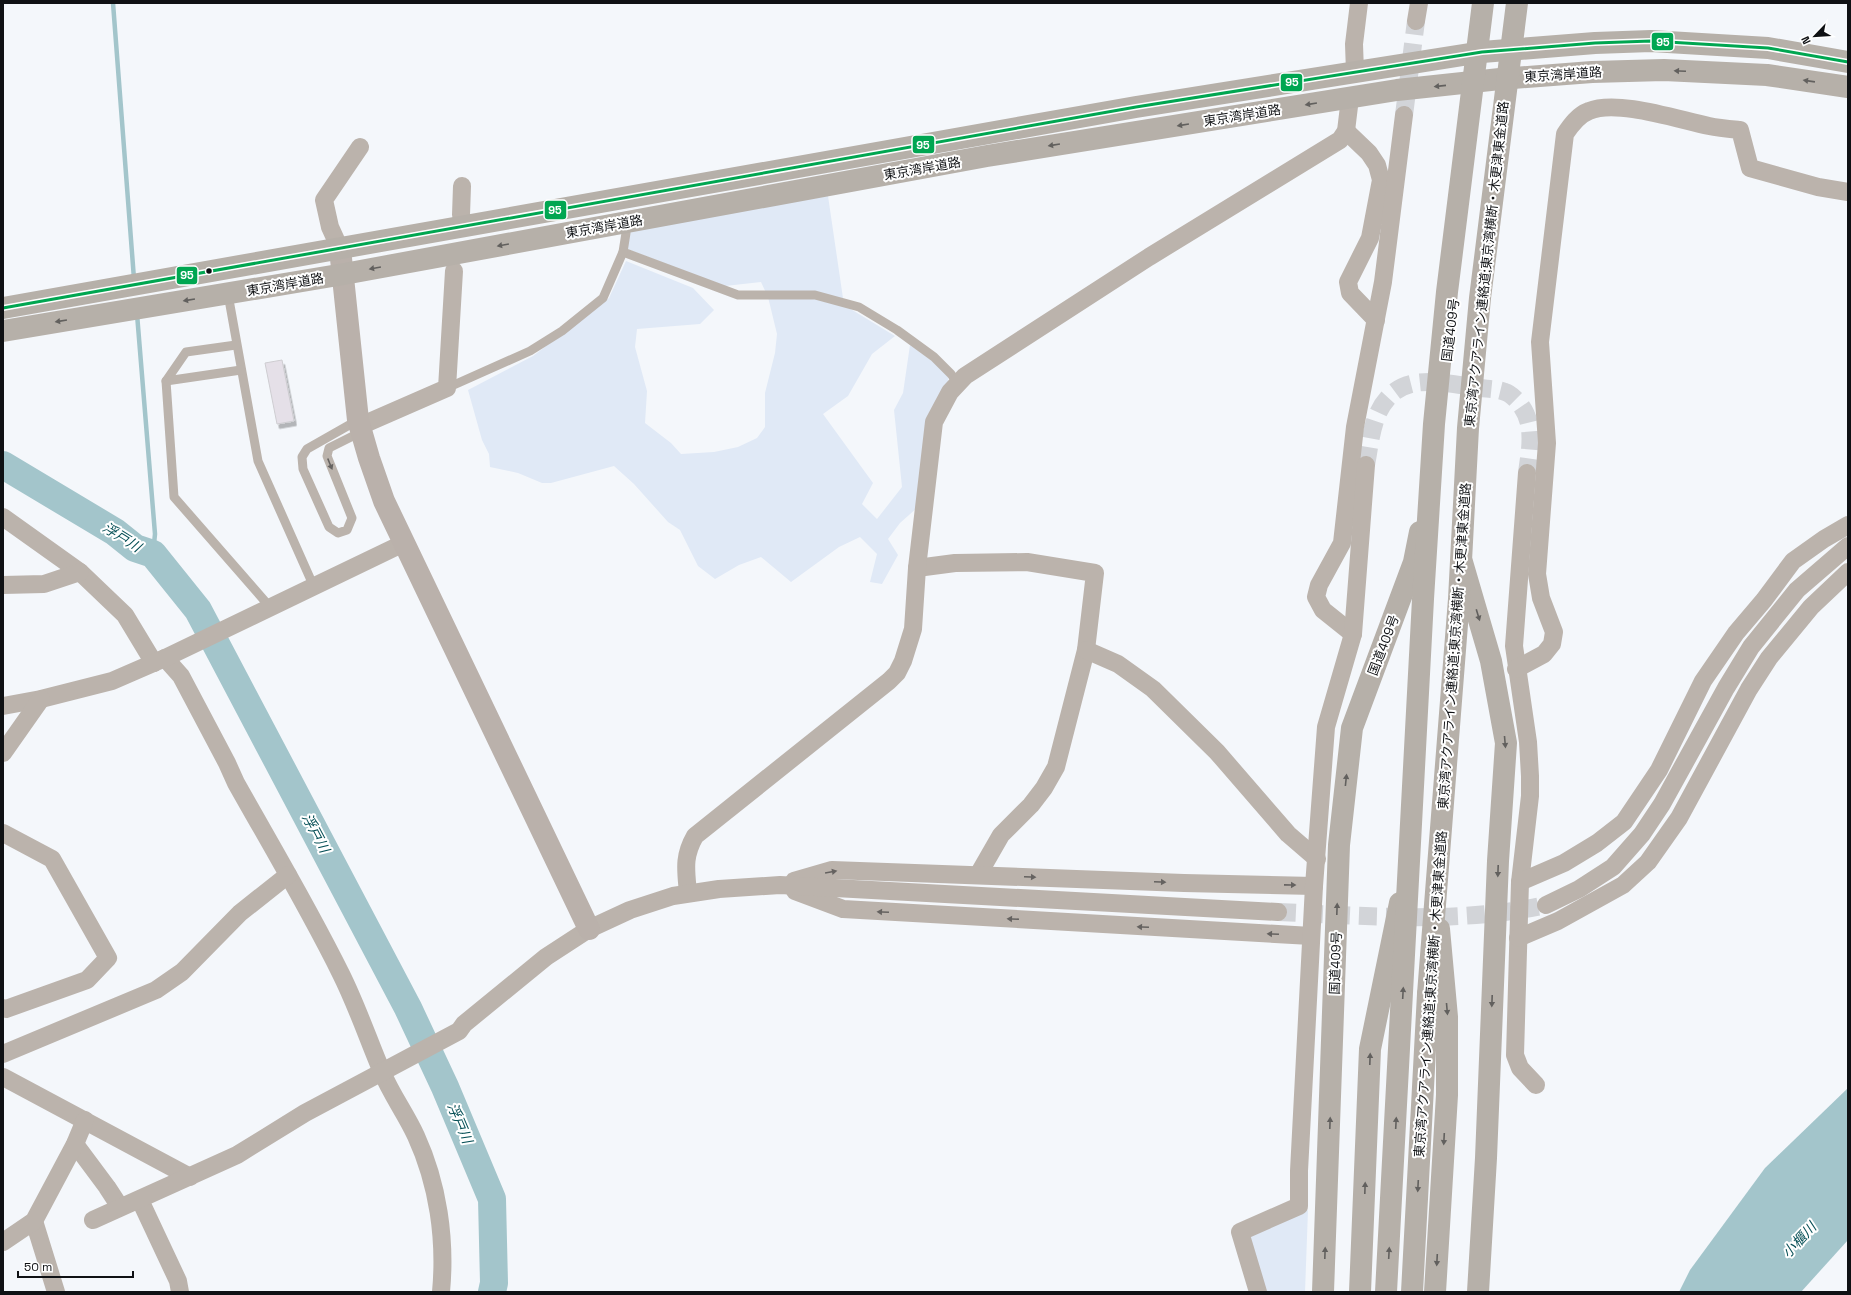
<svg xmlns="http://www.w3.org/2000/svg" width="1851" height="1295" viewBox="0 0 1851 1295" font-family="'Space Grotesk','Noto Sans JP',sans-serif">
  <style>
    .green { fill: #e0e9f6 }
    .water { fill: #a3c5cb }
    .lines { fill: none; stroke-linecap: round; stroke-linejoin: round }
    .stream { stroke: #a3c5cb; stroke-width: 4.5 }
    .river { stroke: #a3c5cb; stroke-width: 28 }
    .building { fill: #e5e0e8; stroke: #cecdd1; filter: url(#shadow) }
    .street-tunnel { stroke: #d2d4d8; stroke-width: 18; stroke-dasharray: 18 9; stroke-linecap: butt }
    .lane { stroke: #bbb3ac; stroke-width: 9 }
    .street { stroke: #bbb3ac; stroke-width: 18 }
    .secondary { stroke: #bab1ab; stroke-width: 22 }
    .highway { stroke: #b6b0a9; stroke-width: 22 }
    .highway-bridge { stroke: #b6b0a9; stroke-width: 22 }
    .bus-1-casing { stroke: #fff; stroke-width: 6 }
    .bus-1 { stroke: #00a651; stroke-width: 3 }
    .oneway { fill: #62605e }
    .oneway2 { fill: #656260 }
    .bus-dot { fill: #0f1114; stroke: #fff; stroke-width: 1.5 }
    .labels { text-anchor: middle; stroke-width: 4; stroke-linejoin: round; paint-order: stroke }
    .street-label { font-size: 13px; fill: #0f1114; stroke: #fff }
    .water-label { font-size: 14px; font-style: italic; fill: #064f56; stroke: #fff }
    .line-badge { stroke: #fff; stroke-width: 1.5 }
    .badge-label { font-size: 11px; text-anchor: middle; font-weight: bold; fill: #fff }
  </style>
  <defs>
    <filter id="shadow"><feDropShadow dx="2.5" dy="4.5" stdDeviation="0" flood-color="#0004"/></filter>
  </defs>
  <rect width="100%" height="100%" fill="#f4f7fb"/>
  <g class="green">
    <path d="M828,196L844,305L895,336L872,354L848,396L823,414L873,483L862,504L877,519L902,487L894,410L903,393L910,345L947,372L949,383L918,507L900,523L888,539L898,555L882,584L870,582L877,554L860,537L839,547L791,582L761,557L739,565L715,579L698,566L680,530L668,522L634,484L614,466L551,483H542L518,473L490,467L489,454L482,440L468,390L533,356L609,298L626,261L693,288L714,310L700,324L637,329L635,347L647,391L645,423L671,443L681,454L714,452L738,447L757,438L765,427V393L775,353L777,334L768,297L761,282L725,286L627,249L629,230Z"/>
    <path d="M1308,1210L1305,1292H1263L1248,1241L1253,1231Z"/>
  </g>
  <path class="water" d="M1848,1088V1240L1801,1292H1679L1690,1270L1765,1168Z"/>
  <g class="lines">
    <g class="stream">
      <path d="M113,3L134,279"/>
      <path d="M137,314L155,534L153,554"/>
    </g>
    <path class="river" d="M3,465L115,532L135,548L153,554L198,610L408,1008L445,1087L492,1199L494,1283L492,1292"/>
  </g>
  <path class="building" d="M282,360L294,421L277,424L265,363Z"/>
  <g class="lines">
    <g class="street-tunnel">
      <path d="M1404,115L1416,21"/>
      <path d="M1366,465C1371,439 1372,410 1394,392C1417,374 1454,385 1480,388C1488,389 1498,389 1505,392C1509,393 1516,399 1519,403C1536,424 1530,449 1527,473"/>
      <path d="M1278,912C1367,916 1459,924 1546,905"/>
    </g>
    <g class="lane">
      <path d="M623,252L738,295H815L859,307L897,330L934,357L951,374L958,384"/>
      <path d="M228,294L258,461L314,587"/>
      <path d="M236,345L186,352L166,381L174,497L270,607"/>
      <path d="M166,381L241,370"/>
      <path d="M447,388L530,351L562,331L603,298L623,252L626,233L624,223"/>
      <path d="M358,420L307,449L302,457L303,469L329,527L338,533L347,530L352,518L327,456L329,448L361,432"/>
    </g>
    <g class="street">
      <path d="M1416,21L1419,3"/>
      <path d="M1355,72L1354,44L1359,3"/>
      <path d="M1346,131L1369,153L1377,165L1381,180L1370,238L1348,282L1350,293L1376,320"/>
      <path d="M461,215L462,186"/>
      <path d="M340,249L330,227L324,200L360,147"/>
      <path d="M360,426L447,388L454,271"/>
      <path d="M1527,473L1514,646L1528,742L1530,776V796L1520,882L1515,1055L1520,1068L1536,1085"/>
      <path d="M3,517L80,572L125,615L154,663"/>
      <path d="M917,568L955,563L1027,562L1095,573L1086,650L1056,767L1044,788L1031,805L1001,835L978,875"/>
      <path d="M3,585L44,584L80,572"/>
      <path d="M1353,634L1323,610L1316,597L1319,585L1342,543L1355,427L1383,282L1404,115"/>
      <path d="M1086,650L1118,664L1153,689L1217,752L1288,834L1317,859"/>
      <path d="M165,658L181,676L227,763L236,783C272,847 309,909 341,974C357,1006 368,1039 382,1072C391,1094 406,1114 416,1136C438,1184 446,1239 441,1292"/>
      <path d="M1516,669L1544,654L1552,644L1554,632L1541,598L1537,574L1547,443L1540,342L1565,134C1571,125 1578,115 1589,111C1617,99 1679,120 1709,126C1719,128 1730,129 1740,130L1750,168L1818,187L1848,192"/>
      <path d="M3,706L41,699L112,681L165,658L404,543"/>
      <path d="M3,753L41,699"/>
      <path d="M3,833L52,859L108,958L87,980L6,1009L3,1008"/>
      <path d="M794,881L832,870L1184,883L1314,886"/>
      <path d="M1520,882L1564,863L1597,843L1624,822L1659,770L1703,681L1736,633L1764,600L1793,561L1824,539L1848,525"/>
      <path d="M795,891L843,909L1311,936"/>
      <path d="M688,893C686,870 683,857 695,836L889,681L897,673L903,661L913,629L917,568L934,422L950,392L965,376L1149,257L1340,140L1346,131L1350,98"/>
      <path d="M1546,905L1579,889L1613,867L1642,834L1662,804L1726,688L1751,647L1797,590L1848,546"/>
      <path d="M1518,938L1558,921L1623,885L1648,862L1679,818L1749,689L1769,658L1811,607L1848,572"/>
      <path d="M3,1054L156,990L182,972L240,913L288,875"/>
      <path d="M3,1077L190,1177"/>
      <path d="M75,1144L107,1187L120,1207"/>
      <path d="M140,1200L178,1281L180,1292"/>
      <path d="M93,1220L237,1155L305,1113L459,1031L464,1024L546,957L589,929L630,910L673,896L719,889L780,885L1278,912"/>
      <path d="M34,1221L56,1292"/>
      <path d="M3,1242L34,1221L75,1144L85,1120"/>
      <path d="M1258,1292L1240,1232L1299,1206V1171L1314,886L1326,727L1353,634L1366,465"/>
    </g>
    <path class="secondary" d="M340,249L358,420L369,458L384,501L589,929"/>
    <g class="highway">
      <path d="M3,308L1136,107L1482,52L1595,43L1651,41L1768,48L1848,62"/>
      <path d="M3,331L344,274L987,156L1397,90L1500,79L1592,72L1664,70L1767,75L1848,87"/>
      <path d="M1462,562L1491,661L1506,743L1498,861L1486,1158L1478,1292"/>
      <path d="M1323,1292L1339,845L1352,728L1414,562L1420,532"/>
      <path d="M1360,1292L1370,1049L1400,903"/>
      <path d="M1412,1292L1428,994"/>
      <path d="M1435,1292L1447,1095V1017L1439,929"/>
    </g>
    <g class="highway-bridge">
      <path d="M1428,994L1459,599L1468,428L1480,298L1517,3"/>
      <path d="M1386,1292L1423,599L1434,424L1447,292L1483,3"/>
    </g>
    <defs>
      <path id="bus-1" d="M3,308L1136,107L1482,52L1595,43L1651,41L1768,48L1848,62"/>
    </defs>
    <use href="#bus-1" class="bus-1-casing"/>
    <use href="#bus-1" class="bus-1"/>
  </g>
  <defs><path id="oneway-solid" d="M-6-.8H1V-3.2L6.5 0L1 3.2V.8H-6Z"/></defs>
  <g class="oneway">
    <use href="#oneway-solid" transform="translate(1680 71) rotate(-177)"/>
    <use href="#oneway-solid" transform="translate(1809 81) rotate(-172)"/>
    <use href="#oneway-solid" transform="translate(1440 86) rotate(174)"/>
    <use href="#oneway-solid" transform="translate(1311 104) rotate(171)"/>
    <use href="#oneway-solid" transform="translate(1183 125) rotate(171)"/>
    <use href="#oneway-solid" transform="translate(1054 145) rotate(171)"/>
    <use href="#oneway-solid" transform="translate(503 245) rotate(170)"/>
    <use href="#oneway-solid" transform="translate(375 268) rotate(170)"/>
    <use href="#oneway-solid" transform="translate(189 300) rotate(171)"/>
    <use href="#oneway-solid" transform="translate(61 321) rotate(171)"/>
    <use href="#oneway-solid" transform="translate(1478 615) rotate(73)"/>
    <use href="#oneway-solid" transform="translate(1505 742) rotate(85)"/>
    <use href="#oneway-solid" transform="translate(1346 780) rotate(-84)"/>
    <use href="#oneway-solid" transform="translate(1498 871) rotate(92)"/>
    <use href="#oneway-solid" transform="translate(1337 909) rotate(-88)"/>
    <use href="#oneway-solid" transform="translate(1403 993) rotate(-87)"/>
    <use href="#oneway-solid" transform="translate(1492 1001) rotate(92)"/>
    <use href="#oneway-solid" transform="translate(1447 1009) rotate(85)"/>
    <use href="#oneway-solid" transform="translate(1370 1059) rotate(-88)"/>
    <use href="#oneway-solid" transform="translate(1330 1123) rotate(-88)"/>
    <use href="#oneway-solid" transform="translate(1396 1123) rotate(-87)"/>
    <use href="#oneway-solid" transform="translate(1444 1139) rotate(93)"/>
    <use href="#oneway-solid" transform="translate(1418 1186) rotate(93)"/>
    <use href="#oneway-solid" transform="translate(1365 1188) rotate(-88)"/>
    <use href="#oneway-solid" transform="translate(1325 1253) rotate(-88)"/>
    <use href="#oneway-solid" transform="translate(1389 1253) rotate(-87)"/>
    <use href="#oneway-solid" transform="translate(1437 1260) rotate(93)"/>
  </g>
  <g class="oneway2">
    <use href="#oneway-solid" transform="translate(330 464) rotate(68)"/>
    <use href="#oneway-solid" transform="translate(831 872) rotate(-10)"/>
    <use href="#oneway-solid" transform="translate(1030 877) rotate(2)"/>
    <use href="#oneway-solid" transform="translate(1160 882) rotate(2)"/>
    <use href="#oneway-solid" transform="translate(1290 885) rotate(1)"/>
    <use href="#oneway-solid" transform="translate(883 912) rotate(-177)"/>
    <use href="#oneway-solid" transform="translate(1013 919) rotate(-177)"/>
    <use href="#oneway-solid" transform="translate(1143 927) rotate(-177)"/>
    <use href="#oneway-solid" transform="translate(1273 934) rotate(-177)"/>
  </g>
  <circle class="bus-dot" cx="209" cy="271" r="3.5"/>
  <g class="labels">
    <g class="street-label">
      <text transform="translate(1563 74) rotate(-4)" y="5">東京湾岸道路</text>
      <text transform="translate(1242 115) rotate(-9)" y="5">東京湾岸道路</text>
      <text transform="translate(922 168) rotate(-10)" y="5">東京湾岸道路</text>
      <text transform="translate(604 226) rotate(-10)" y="5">東京湾岸道路</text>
      <text transform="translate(1486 264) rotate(-84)" y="5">東京湾アクアライン連絡道;東京湾横断・木更津東金道路</text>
      <text transform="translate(285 284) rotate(-10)" y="5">東京湾岸道路</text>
      <text transform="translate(1450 330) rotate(-83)" y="5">国道409号</text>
      <text transform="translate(1383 645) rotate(-69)" y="5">国道409号</text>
      <text transform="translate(1454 646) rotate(-86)" y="5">東京湾アクアライン連絡道;東京湾横断・木更津東金道路</text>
      <text transform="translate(1335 963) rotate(-88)" y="5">国道409号</text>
      <text transform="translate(1430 994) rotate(-86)" y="5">東京湾アクアライン連絡道;東京湾横断・木更津東金道路</text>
    </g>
    <g class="water-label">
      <text transform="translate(122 537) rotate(32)" y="5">浮戸川</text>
      <text transform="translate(316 833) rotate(62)" y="5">浮戸川</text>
      <text transform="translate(460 1123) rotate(67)" y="5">浮戸川</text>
      <text transform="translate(1799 1240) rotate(-47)" y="5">小櫃川</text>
    </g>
  </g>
  <g class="line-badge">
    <rect x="1651" y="32" width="23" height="19" rx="4" fill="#00a651"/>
    <rect x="1280" y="73" width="23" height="19" rx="4" fill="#00a651"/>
    <rect x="912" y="135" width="23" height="19" rx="4" fill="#00a651"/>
    <rect x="544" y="200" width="23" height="20" rx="4" fill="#00a651"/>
    <rect x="176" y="266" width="22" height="19" rx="4" fill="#00a651"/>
  </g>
  <g class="badge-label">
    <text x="1663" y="46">95</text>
    <text x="1292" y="86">95</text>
    <text x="923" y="149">95</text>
    <text x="555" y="214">95</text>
    <text x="187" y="279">95</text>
  </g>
  <rect width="1851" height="1295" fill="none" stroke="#0f1114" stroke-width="8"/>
  <g transform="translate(1815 36) rotate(245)" stroke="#ffffff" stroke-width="3" paint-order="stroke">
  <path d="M0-3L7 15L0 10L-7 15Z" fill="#0f1114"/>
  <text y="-6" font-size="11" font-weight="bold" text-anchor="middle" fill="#0f1114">N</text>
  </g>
  <path d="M18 1271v6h115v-6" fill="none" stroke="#0f1114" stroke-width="2"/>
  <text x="24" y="1271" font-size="12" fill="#0f1114" stroke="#ffffff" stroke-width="3" paint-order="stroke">50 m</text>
</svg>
